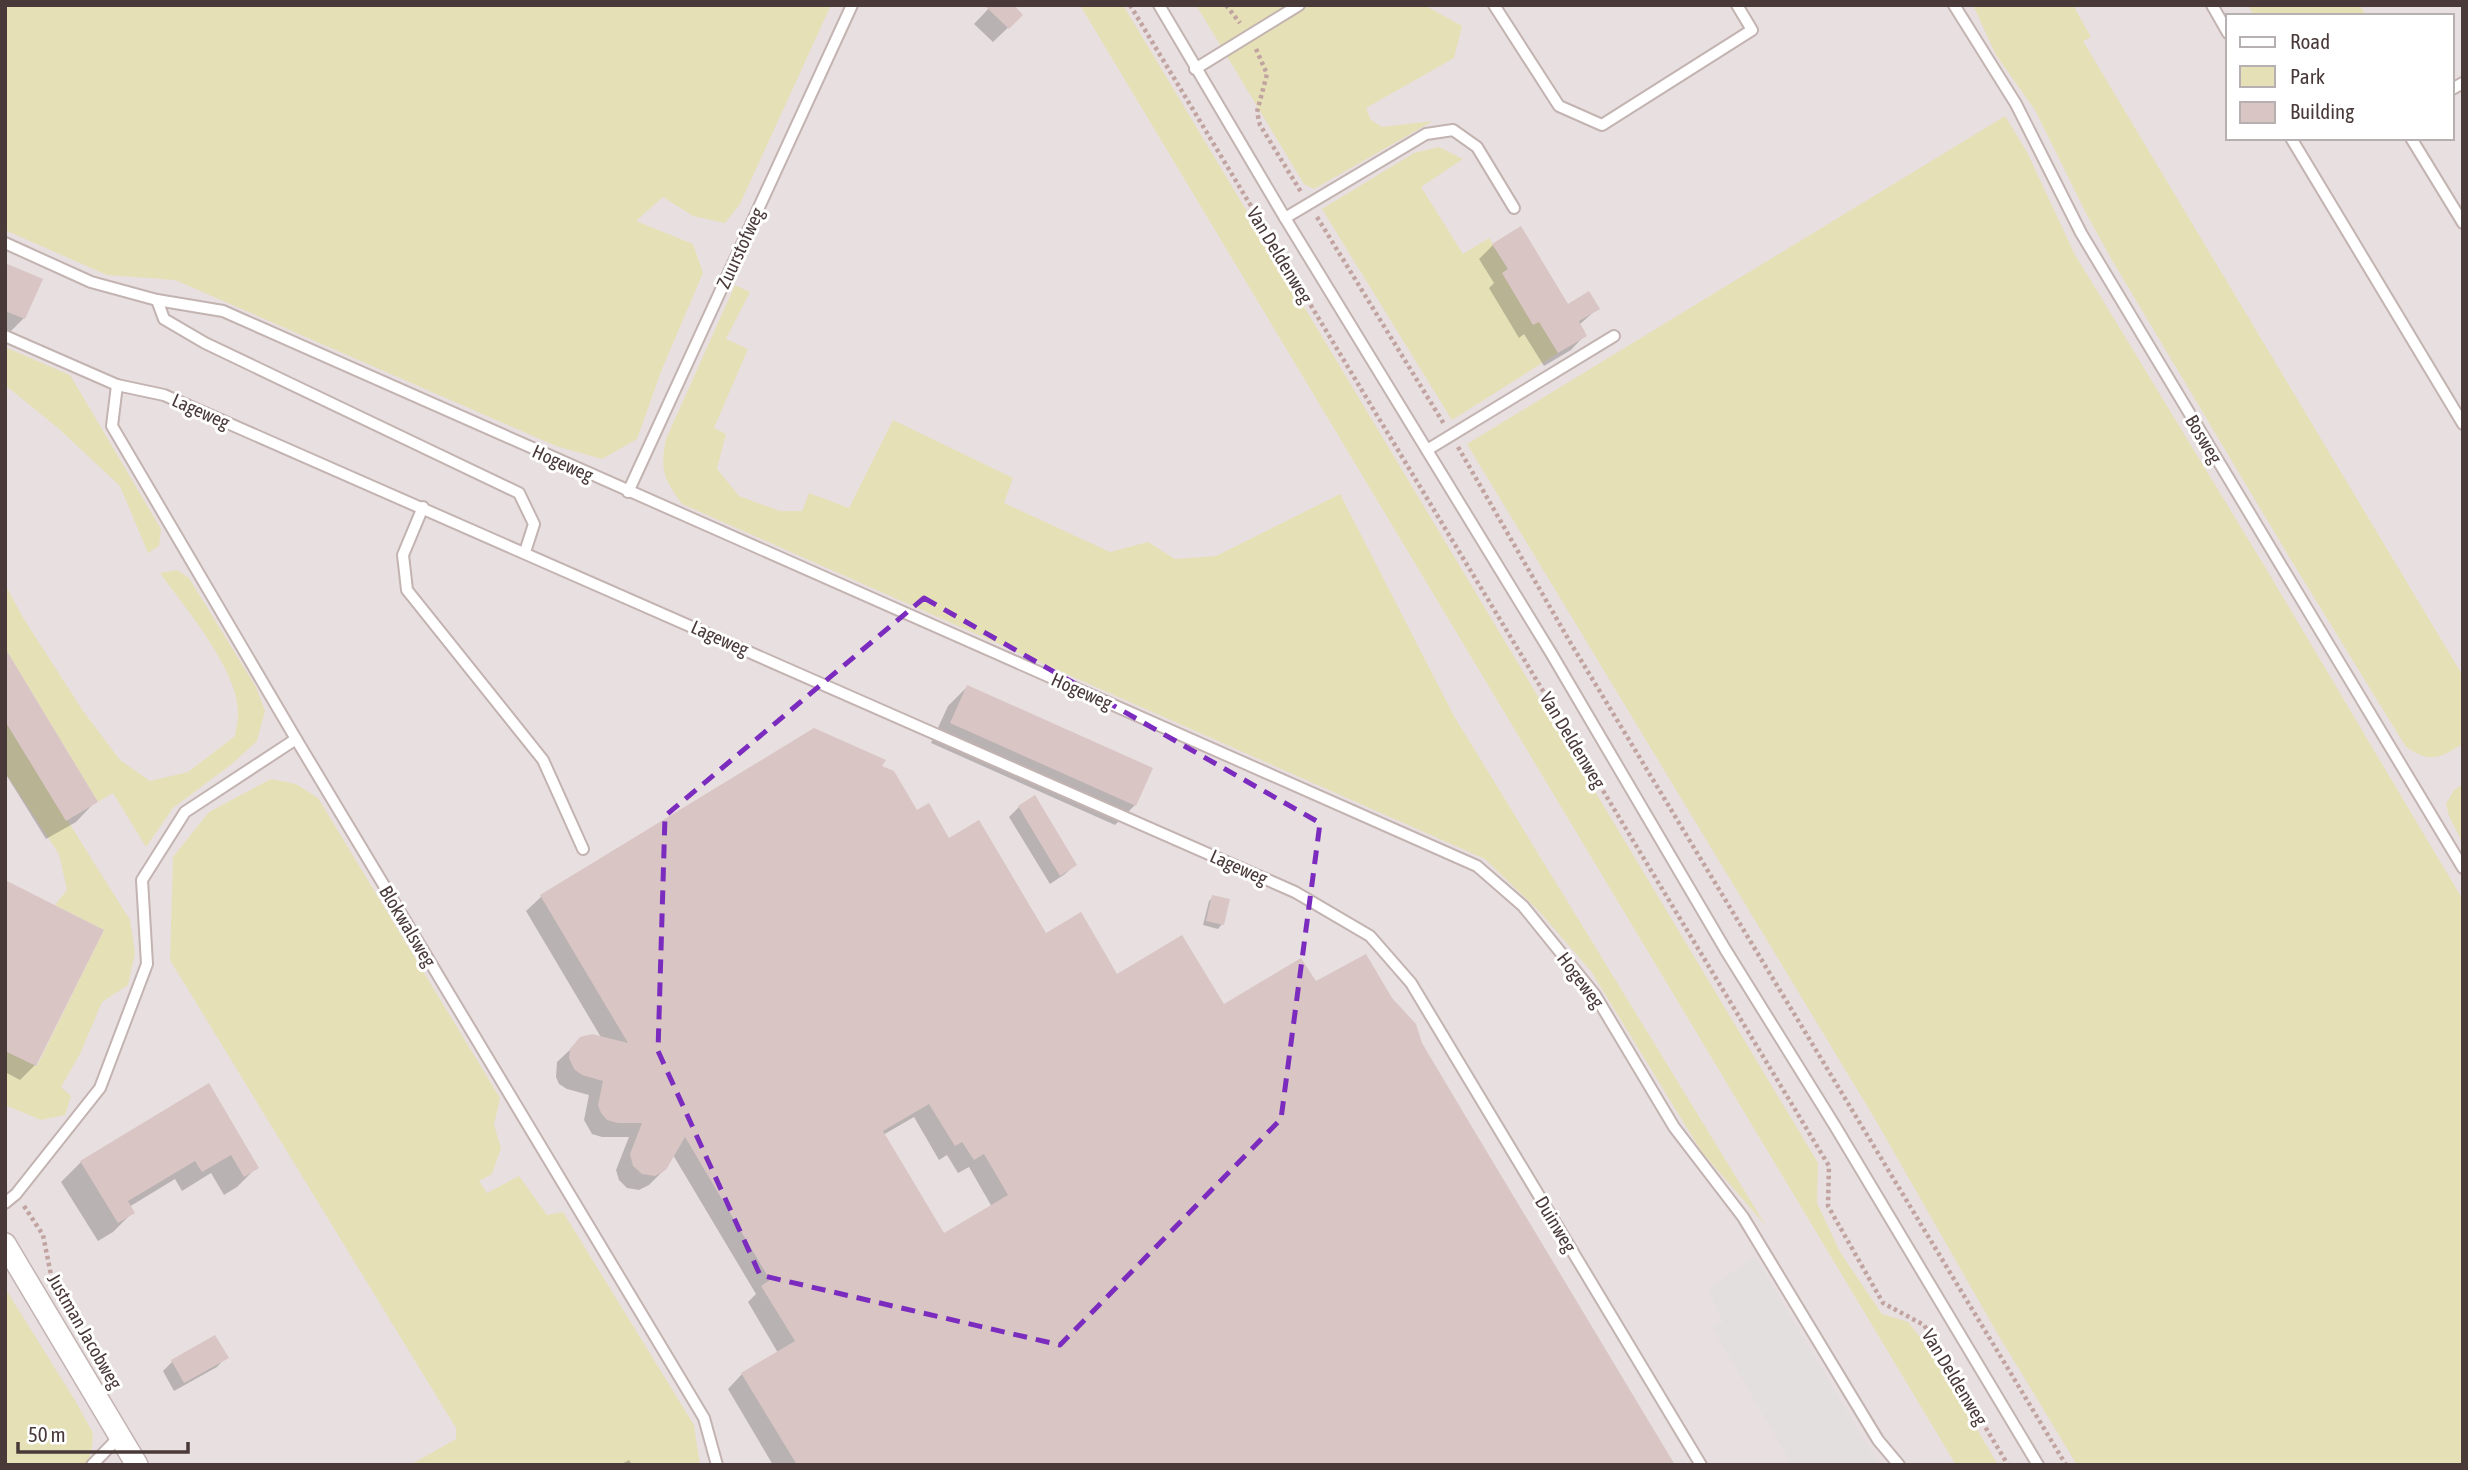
<svg xmlns="http://www.w3.org/2000/svg" width="2468" height="1470" viewBox="0 0 2468 1470" font-family="'Asap Condensed',sans-serif">
  <style>
    .industrial { fill: #e8dfe0; fill-rule: evenodd }
    .green { fill: #e6e0b7 }
    .parking { fill: #e4dfdf }
    .shadow { fill: #0003; fill-rule: evenodd }
    .building { fill: #d9c5c4; fill-rule: evenodd }
    .lines { fill: none; stroke-linecap: round; stroke-linejoin: round }
    .service-casing { stroke: #c3b3b1; stroke-width: 14 }
    .minor-casing { stroke: #c3b3b1; stroke-width: 24 }
    .path { stroke: #c1a3a0; stroke-width: 4.5; stroke-dasharray: 3.5 3.5; stroke-linecap: butt }
    .service { stroke: #fff; stroke-width: 10 }
    .minor { stroke: #fff; stroke-width: 21 }
    .marked { fill: none; stroke: #7b2cbf; stroke-width: 5; stroke-dasharray: 14 9; stroke-linejoin: round }
    .labels { text-anchor: middle; stroke-width: 6; stroke-linejoin: round; paint-order: stroke }
    .street-label { font-size: 19px; fill: #493a39; stroke: #fff }
  </style>
  <rect width="100%" height="100%" fill="#f5edeb"/>
  <path class="industrial" d="M5,5H2463V1465H5ZM2228,16H2452V138H2228Z"/>
  <g class="green">
    <path d="M5,5H831L740,204L725,223L693,216L663,197L636,221L693,244L703,273L662,369L637,439L602,459L556,446L175,280L107,275L5,230Z"/>
    <path d="M1080,5H1123L1818,1163L1817,1203L1840,1252L1882,1314L1908,1322L1931,1351L1998,1465H1956Z"/>
    <path d="M1196,5H1424L1462,26L1454,58L1366,108L1371,120L1382,127L1433,121L1314,189L1304,184Z"/>
    <path d="M1973,5H2073L2091,37L2083,41L2463,676V744C2438,758 2432,764 2406,747L2288,555L2112,260L2087,215L2035,110L1996,55Z"/>
    <path d="M2248,5H2359L2367,16H2254Z"/>
    <path d="M2005,116L2027,152L2074,253L2265,567L2463,900V1465H2077L1996,1331L1875,1119L1467,444Z"/>
    <path d="M1439,147L1463,159L1421,187L1463,254L1489,238L1558,353L1452,420L1322,209L1414,153Z"/>
    <path d="M735,285L750,292L726,339L748,349L714,428L726,434L717,469L739,496L780,511H802L809,493L849,508L893,420L1013,478L1004,503L1110,552L1148,542L1175,559L1216,556L1340,494L1454,716L1766,1226L1701,1151L1591,971L1537,909L1485,859L682,504C663,478 660,470 666,439Z"/>
    <path d="M5,347L70,375L161,529L159,546L148,553L120,486L58,428L5,385Z"/>
    <path d="M177,570L189,578L256,687L265,711L257,741L233,763L173,808L146,847L113,793L98,802L5,648V584L22,616L83,711L120,760L150,781L188,772L235,736C236,729 238,721 238,714C239,670 185,608 160,573Z"/>
    <path d="M5,721L130,920L135,953L128,985L102,1002L80,1054L61,1087L71,1096L65,1115L41,1120L5,1105V1051L37,1066L104,930L55,905L67,890L59,854L5,772Z"/>
    <path d="M271,779L296,784L318,798L500,1098L494,1125L501,1148L492,1174L479,1181L487,1193L519,1176L547,1215L563,1212L694,1425L700,1465H410L456,1439V1428L170,960L173,857L209,812Z"/>
    <path d="M2463,784V844L2449,816L2446,804L2454,790Z"/>
    <path d="M5,1288L76,1402L93,1433L92,1447L88,1462L85,1465H5Z"/>
  </g>
  <path class="parking" d="M1755,1256L1879,1465H1792L1712,1327L1723,1322L1708,1289Z"/>
  <g class="shadow">
    <path d="M992,5L1021,15L993,42L974,24Z"/>
    <path d="M1493,245L1567,306L1597,309L1579,325L1585,335L1571,350L1544,366L1524,334L1519,338L1489,288L1494,283L1479,259Z"/>
    <path d="M5,264L24,318L9,333L5,331Z"/>
    <path d="M5,652L95,802L76,822L46,839L5,773Z"/>
    <path d="M967,687L1135,805L1115,825L931,743L948,706Z"/>
    <path d="M814,730L880,767L917,813L949,840L1045,936L1116,976L1223,1006L1316,984L1421,1044L1673,1465H773L728,1389L742,1374L778,1353L748,1302L756,1294L673,1155L665,1169L649,1185L639,1190L627,1188L619,1180L616,1170L629,1137H602L592,1134L584,1120L589,1095L567,1089L559,1084L556,1077L557,1062L573,1047L602,1039L526,911L541,897ZM914,1117L939,1160L947,1155L958,1173L969,1167L992,1207L944,1236L883,1135Z"/>
    <path d="M1035,798L1075,865L1065,874L1050,884L1009,817L1019,807Z"/>
    <path d="M5,882L35,1065L20,1080L5,1072Z"/>
    <path d="M1213,897L1222,924L1218,929L1203,925L1209,901Z"/>
    <path d="M209,1085L257,1167L237,1187L224,1195L211,1173L182,1191L175,1179L129,1207L133,1212L113,1232L98,1241L61,1182L81,1162Z"/>
    <path d="M226,1357L217,1367L174,1391L163,1371L172,1362Z"/>
    <path d="M629,1460L632,1465H620Z"/>
  </g>
  <g class="building">
    <path d="M984,5H1014L1023,15L1009,29Z"/>
    <path d="M1521,226L1568,304L1589,291L1600,309L1579,321L1587,336L1558,353L1539,322L1533,325L1502,273L1508,269L1492,244Z"/>
    <path d="M5,263L43,279L25,319L5,311Z"/>
    <path d="M5,648L98,802L66,821L5,721Z"/>
    <path d="M967,685L1153,768L1136,806L950,723Z"/>
    <path d="M814,728L886,760L882,766L894,771L917,810L929,803L949,838L979,820L1046,933L1081,912L1117,974L1182,935L1224,1004L1301,958L1316,981L1366,954L1392,998L1416,1024L1422,1043L1463,1112L1675,1465H797L741,1373L795,1341L761,1286L770,1280L685,1137L666,1170L655,1176L642,1174L633,1166L630,1154L642,1123H618L607,1120L601,1113L598,1105L603,1081L582,1075L574,1069L569,1058L570,1049L580,1037L592,1034L628,1043L540,895ZM929,1104L955,1146L962,1142L974,1160L984,1154L1008,1195L944,1233L883,1131Z"/>
    <path d="M1035,795L1077,865L1060,876L1018,806Z"/>
    <path d="M5,880L104,930L36,1066L5,1051Z"/>
    <path d="M1212,895L1230,899L1224,925L1206,921Z"/>
    <path d="M209,1083L259,1168L244,1177L231,1155L202,1172L195,1161L128,1201L135,1213L118,1223L80,1161Z"/>
    <path d="M215,1335L229,1358L184,1383L171,1360Z"/>
  </g>
  <g class="lines">
    <defs>
      <g id="service">
        <path d="M1159,5L1285,218L1551,653L1725,949L1835,1126L2038,1465"/>
        <path d="M1494,5L1559,106L1602,125L1752,30L1737,5"/>
        <path d="M1954,5L2016,104L2081,233L2463,868"/>
        <path d="M2212,5L2228,33"/>
        <path d="M1195,69L1299,5"/>
        <path d="M2452,89L2463,83"/>
        <path d="M2291,138L2463,424"/>
        <path d="M2411,138L2463,223"/>
        <path d="M1285,218L1426,134L1453,130L1477,147L1514,208"/>
        <path d="M5,243L91,282L157,300L223,311L1477,866L1523,906L1595,995L1674,1127L1743,1217L1878,1440L1899,1465"/>
        <path d="M157,300L164,319L205,343L519,493L534,524L525,552"/>
        <path d="M5,336L117,385L164,395L1295,892L1370,936L1411,983L1701,1465"/>
        <path d="M117,385L112,426L296,739L704,1418L717,1465"/>
        <path d="M1427,450L1614,336"/>
        <path d="M628,492L852,5"/>
        <path d="M423,507L403,555L407,590L543,760L583,849"/>
        <path d="M5,1203L16,1194L100,1088L147,964L142,880L185,812L296,739"/>
        <path d="M92,1465L120,1436"/>
      </g>
      <path id="minor" d="M5,1244L137,1465"/>
    </defs>
    <use href="#service" class="service-casing"/>
    <use href="#minor" class="minor-casing"/>
    <g class="path">
      <path d="M1130,5L1829,1166L1828,1206L1883,1303L1924,1325L2008,1465"/>
      <path d="M1226,5L1240,23"/>
      <path d="M1256,49L1267,74L1257,112L1260,125L1301,192"/>
      <path d="M1317,217L1444,424"/>
      <path d="M1458,447L1570,642L2066,1465"/>
      <path d="M24,1206L43,1235L51,1275"/>
    </g>
    <use href="#service" class="service"/>
    <use href="#minor" class="minor"/>
  </g>
  <path class="marked" d="M924,598L1320,823L1281,1119L1060,1345L760,1275L658,1051L665,816Z"/>
  <g class="labels">
    <g class="street-label">
      <text transform="translate(740 248) rotate(-65)" y="7">Zuurstofweg</text>
      <text transform="translate(1280 255) rotate(59)" y="7">Van Deldenweg</text>
      <text transform="translate(201 411) rotate(24)" y="7">Lageweg</text>
      <text transform="translate(2204 439) rotate(59)" y="7">Bosweg</text>
      <text transform="translate(563 463) rotate(24)" y="7">Hogeweg</text>
      <text transform="translate(720 638) rotate(24)" y="7">Lageweg</text>
      <text transform="translate(1082 691) rotate(24)" y="7">Hogeweg</text>
      <text transform="translate(1573 740) rotate(59)" y="7">Van Deldenweg</text>
      <text transform="translate(1239 867) rotate(24)" y="7">Lageweg</text>
      <text transform="translate(408 926) rotate(59)" y="7">Blokwalsweg</text>
      <text transform="translate(1581 980) rotate(53)" y="7">Hogeweg</text>
      <text transform="translate(1556 1224) rotate(59)" y="7">Duinweg</text>
      <text transform="translate(85 1331) rotate(60)" y="7">Justman Jacobweg</text>
      <text transform="translate(1955 1377) rotate(59)" y="7">Van Deldenweg</text>
    </g>
  </g>
  <rect width="2468" height="1470" fill="none" stroke="#493a39" stroke-width="14"/>
  <rect x="2226" y="14" width="228" height="126" fill="#ffffff" stroke="#b6b0b0" stroke-width="2"/>
  <rect x="2240" y="37" width="35" height="10" fill="#ffffff" stroke="#b6b0b0" stroke-width="2"/>
  <text x="2290" y="49" font-size="21" fill="#493a39">Road</text>
  <rect x="2240" y="66" width="35" height="21" fill="#e6e0b7" stroke="#b6b0b0" stroke-width="2"/>
  <text x="2290" y="84" font-size="21" fill="#493a39">Park</text>
  <rect x="2240" y="102" width="35" height="21" fill="#d9c5c4" stroke="#b6b0b0" stroke-width="2"/>
  <text x="2290" y="119" font-size="21" fill="#493a39">Building</text>
  <path d="M18 1442v10h170v-10" fill="none" stroke="#493a39" stroke-width="3.5"/>
  <text x="28" y="1442" font-size="21" fill="#493a39" stroke="#ffffff" stroke-width="5" paint-order="stroke">50 m</text>
</svg>
